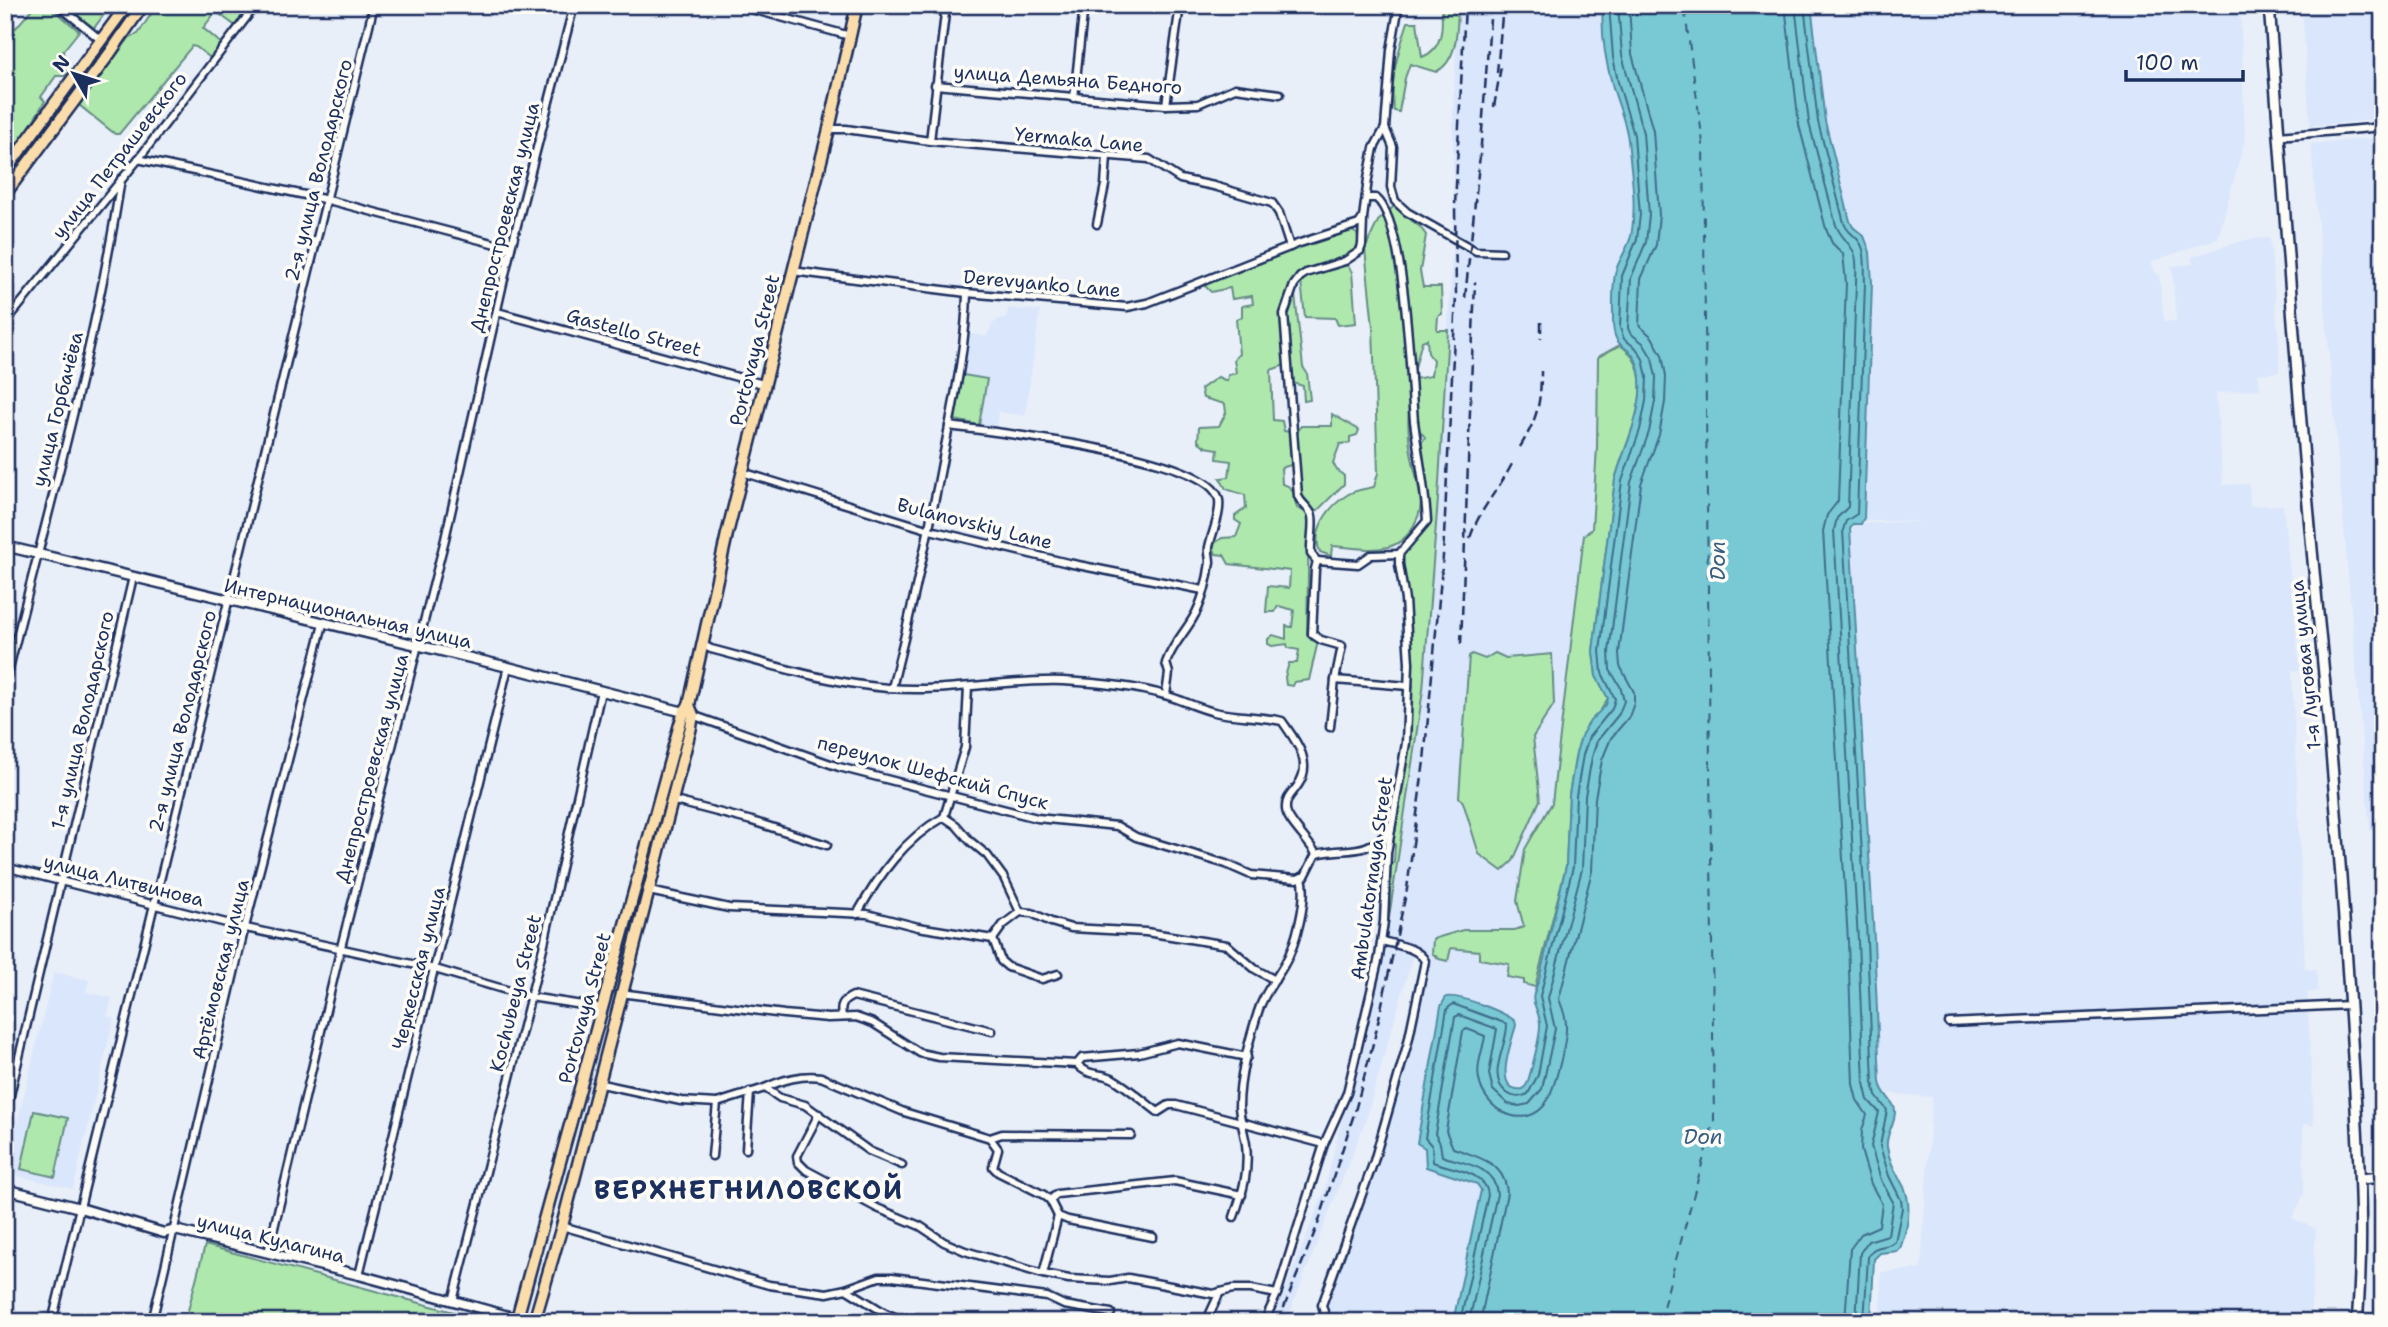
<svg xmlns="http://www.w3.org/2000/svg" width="2388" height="1327" viewBox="0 0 2388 1327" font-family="'Shantell Sans',sans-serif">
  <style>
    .built { fill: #dae6fb }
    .green { fill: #afe8ad; stroke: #658c86; stroke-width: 2 }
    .water { fill: #79c9d4; stroke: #538ba5; stroke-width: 2 }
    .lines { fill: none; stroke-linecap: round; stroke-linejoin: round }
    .shore { stroke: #416d8d; stroke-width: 2 }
    .ferry { stroke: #375d81; stroke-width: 2; stroke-dasharray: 9 7; stroke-linecap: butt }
    .minor-casing { stroke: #1b2f5e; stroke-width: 11 }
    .tertiary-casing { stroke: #1b2f5e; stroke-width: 13 }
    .secondary-casing { stroke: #1b2f5e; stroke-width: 14 }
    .primary-casing { stroke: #1b2f5e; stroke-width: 15 }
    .minor { stroke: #fdfcf7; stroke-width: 6 }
    .tertiary { stroke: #fdfcf7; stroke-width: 8 }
    .secondary { stroke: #fdfcf7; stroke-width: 9 }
    .primary { stroke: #fbddab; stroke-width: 10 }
    .rail { stroke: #1b2f5e; stroke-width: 2.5; stroke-dasharray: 10 5; stroke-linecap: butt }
    .labels { text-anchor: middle; stroke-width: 7; stroke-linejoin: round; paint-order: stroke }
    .street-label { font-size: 19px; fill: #1b2f5e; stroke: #fdfcf7 }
    .water-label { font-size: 21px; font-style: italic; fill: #375d81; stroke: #fdfcf7 }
    .district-label { font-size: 26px; font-weight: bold; letter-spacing: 2px; fill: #1b2f5e; stroke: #fdfcf7 }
  </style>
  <rect width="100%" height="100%" fill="#e8eff9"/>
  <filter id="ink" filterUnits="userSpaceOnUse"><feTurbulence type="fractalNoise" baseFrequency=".0143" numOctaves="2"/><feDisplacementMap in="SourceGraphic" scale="14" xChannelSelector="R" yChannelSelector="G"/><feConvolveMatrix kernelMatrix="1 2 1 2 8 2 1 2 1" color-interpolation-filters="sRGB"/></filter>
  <g filter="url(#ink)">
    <g class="built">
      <path d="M1458,5H1603L1606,58L1628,136L1633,215L1630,237L1617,267L1612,329L1614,338L1620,345L1596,676L1606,692L1569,795L1568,835L1539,980L1533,995V1003L1540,1026L1531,1073L1523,1089H1513L1508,1084L1504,1075L1511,1018L1451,996L1443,1000L1440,1006L1417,1143L1425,1148L1426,1167L1477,1184L1481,1195L1453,1322H1327L1322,1305L1374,1161L1408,1042L1425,961L1414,951L1366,1119L1286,1322H1272L1324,1192L1390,921L1423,690L1438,499L1453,237V111Z"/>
      <path d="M1811,5H2240L2245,139L2218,238L2151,262L2154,271L2159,275L2164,321H2176L2172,266L2193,264L2192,257L2225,246L2251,239L2270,238L2279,344V372L2258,374L2260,389L2216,393L2223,485L2249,484L2250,506L2283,505L2300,670L2292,671L2305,969L2316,970L2318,991L2307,993L2314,1125L2303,1124L2304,1194L2292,1218L2316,1229L2310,1322H1880L1881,1272L1921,1269L1932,1097L1883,1093L1880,1082L1874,940L1850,529L1853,524L1927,521H1863L1871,352L1870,252L1864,236L1853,227L1850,220L1825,121Z"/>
      <path d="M2302,5H2383V119L2310,126Z"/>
      <path d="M2383,137V830L2370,831L2311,144Z"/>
      <path d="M1008,308L1040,311L1025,416L998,412L996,427L955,420L970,334L986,336L994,322L1007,316Z"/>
      <path d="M54,972L89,980L86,992L112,998L107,1016L114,1018L73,1189L5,1173Z"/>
    </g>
    <g class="green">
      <path d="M35,5H53L52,8L79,31L63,51L66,74L64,76H56L41,97L45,101L29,128L5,160V20L16,28Z"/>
      <path d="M63,5H111L94,28Z"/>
      <path d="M157,5H239L248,12L237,27L218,13H215L203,28L223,45L212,59L196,47L192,46L119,134H115L79,105L130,37L138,34Z"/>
      <path d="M1441,5H1458C1457,28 1459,60 1436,72L1410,64L1405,78L1399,112L1394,111C1388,83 1399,49 1408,22H1417L1422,57C1444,49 1443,25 1441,5Z"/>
      <path d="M1394,206L1420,227L1426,235L1420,271L1423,287H1441L1442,314L1438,316L1437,330H1448L1438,499L1423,690L1386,938L1384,937L1388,871L1394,862L1395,845L1391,835L1406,743L1409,663L1399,554L1427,521L1419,447L1425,437L1418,429L1414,379L1431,376L1433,360L1428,353L1427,339L1422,341C1413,373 1406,402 1409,436C1410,456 1417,475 1420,495C1422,503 1420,513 1416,521C1400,559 1364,548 1332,546L1331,556L1320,552C1311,531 1328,507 1347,495C1354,490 1365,489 1374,487L1378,473L1373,327L1365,249L1378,221Z"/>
      <path d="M1350,230L1357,234L1359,241L1354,252L1330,264L1305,270L1296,277L1283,309L1285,365L1271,370L1273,420L1282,421L1284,431L1291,432L1294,464L1281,468L1282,484C1296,487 1293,496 1297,508L1308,513L1309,518L1307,634L1311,640L1318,641L1309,680L1294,682L1292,686L1286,685L1285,677L1289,663H1297L1299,650L1288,648L1287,644L1272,646L1268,644V639L1273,635L1286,639V626L1292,627L1294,610L1278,606L1275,612H1266L1268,586L1289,588L1290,571L1229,564L1224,555L1216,554L1212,545L1222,538L1236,537L1241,524L1235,520V516L1246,508L1245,495L1226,489L1220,478L1229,477L1231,461L1217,459L1218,449L1206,447L1198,441L1199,427L1219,426L1226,413L1225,404L1203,398L1201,389L1218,377L1227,381L1228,375L1236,373L1234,359L1239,354L1236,319L1242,317V306L1253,304L1252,296L1232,299L1230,288L1211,292L1205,286L1206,282L1291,250Z"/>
      <path d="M1347,265L1352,272L1356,323L1338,325L1335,318L1305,317L1301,281L1307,276Z"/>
      <path d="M1295,295L1303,367L1307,373L1310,400L1304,401L1303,386L1293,383L1287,315L1293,297Z"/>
      <path d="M1620,345C1664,375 1625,440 1615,480L1593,651L1596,676L1608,698L1576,753L1569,795L1566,866L1535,987L1524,984V980L1507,977L1509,964L1479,959V951L1451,948L1448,961L1439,959L1432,953L1433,939L1463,930H1514L1524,927L1517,901L1525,849L1552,803L1584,535L1592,529L1597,447L1598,357Z"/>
      <path d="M963,375L987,379L979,425L955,420Z"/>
      <path d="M1332,414L1359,430L1357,435L1350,437V443L1340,444L1333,463L1336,469L1344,476V484L1318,510L1313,512L1303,503L1300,495L1297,433L1301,426H1332Z"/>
      <path d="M1495,653L1506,658L1552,654L1554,704L1533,737L1540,800L1513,861L1502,871L1479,854L1463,802L1459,797L1469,656L1472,654L1485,659Z"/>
      <path d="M34,1111L68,1118L55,1177L21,1169Z"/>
      <path d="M205,1245L483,1320L482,1322H185Z"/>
    </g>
    <path class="water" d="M1603,5H1811L1825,121L1850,221L1853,227L1864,236L1870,252L1872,283L1864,518L1861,524H1853L1850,529L1874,940L1880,1082C1882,1095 1893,1099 1895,1110C1896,1123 1885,1134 1887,1147C1889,1162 1897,1174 1904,1187C1912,1205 1908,1227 1901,1246L1898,1251L1880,1253L1874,1259L1871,1322H1453L1481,1190L1477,1184L1426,1167L1425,1148L1417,1143L1441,1006L1446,997C1459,994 1504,1012 1515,1021L1516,1025C1512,1041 1491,1093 1523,1089L1527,1084C1531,1072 1541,1035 1540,1023C1537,1000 1527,1007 1539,980L1566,866L1569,795L1576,753L1582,734L1590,721L1606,705L1608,698L1596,676L1593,651L1615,480C1625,443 1648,405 1638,366C1631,341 1612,354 1613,318C1613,303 1612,284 1616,270C1620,258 1628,248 1631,236C1637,206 1631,171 1628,140C1626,121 1617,103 1612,84C1605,59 1601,31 1603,5Z"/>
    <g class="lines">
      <g class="shore">
        <path d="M1785,5L1799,125L1826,229L1832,243L1843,254L1846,283L1838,501L1827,515L1823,531L1848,941L1853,1084L1857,1100L1867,1115L1862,1130L1861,1150L1871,1184L1882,1204L1879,1226L1861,1234L1850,1249L1845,1322"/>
        <path d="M1795,5L1809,123L1836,225C1840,236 1847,240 1852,249C1858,257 1856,273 1856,283L1848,507L1837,518L1834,530L1858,941L1864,1083L1868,1100L1879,1112L1871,1146L1881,1180L1893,1202L1888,1235L1868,1241L1860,1253L1856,1322"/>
        <path d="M1804,5L1818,122L1844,223C1847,232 1853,234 1859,241C1867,252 1864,271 1865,283L1857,514L1846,521L1843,530L1867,941L1873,1082L1876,1096L1887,1110L1880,1146L1889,1176L1901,1200L1902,1208L1895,1242C1885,1249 1874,1243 1868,1257L1864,1322"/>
        <path d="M1460,1322L1488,1195C1486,1171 1451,1169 1433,1162L1432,1146L1425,1138L1447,1009L1453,1004L1507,1024C1508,1045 1485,1076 1507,1093C1514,1098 1520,1098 1528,1094L1538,1075L1547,1026L1540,996L1573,867L1576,796L1583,755L1589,737L1612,709L1615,699L1602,673L1600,651L1622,481L1640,430L1646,401L1647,377L1643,359L1636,348L1624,339L1620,328L1622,276L1637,239L1640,215L1634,135L1618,82L1613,57L1609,5"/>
        <path d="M1469,1322L1497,1194C1495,1165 1464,1164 1442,1156L1440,1143L1435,1134L1455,1017L1459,1015L1497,1029L1489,1074L1493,1090L1508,1104L1519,1106L1529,1104L1542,1089L1555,1029L1548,998L1582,869L1585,796L1592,757L1597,741L1619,714L1624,701L1620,686L1610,670L1609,652L1631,482L1649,432L1655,401L1656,377L1652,358L1643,343L1630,333L1628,328L1631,278L1646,242L1649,215L1643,133L1622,55L1618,5"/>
        <path d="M1480,1322L1507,1193C1505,1162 1478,1157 1453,1148L1446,1131L1463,1031L1467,1029L1485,1036C1483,1050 1476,1065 1479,1079C1483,1107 1519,1131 1543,1107C1554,1094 1567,1042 1566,1025C1566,1016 1562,1007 1559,999L1592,871L1595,798L1602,760L1611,738L1629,717L1634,703V692L1620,666L1619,653L1641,484L1659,435L1665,402L1666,376L1662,355L1652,337L1639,325L1641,279L1656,245L1659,215L1653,131L1632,54L1629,5"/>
      </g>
      <path class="ferry" d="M1659,1322L1714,1120L1703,143L1684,5"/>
      <defs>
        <g id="minor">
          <path d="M58,5L102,41"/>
          <path d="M737,5L850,36"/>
          <path d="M5,6L6,5"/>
          <path d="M935,85L1166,105L1198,104L1235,88L1280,94"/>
          <path d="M1074,98L1084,5"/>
          <path d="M1166,105L1180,5"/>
          <path d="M1385,128L1393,147L1391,187L1395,201L1407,212L1476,251L1502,252"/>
          <path d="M829,129H846L930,141L1149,159L1180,179L1214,186L1272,203L1279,213L1290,247"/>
          <path d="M2278,136L2383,127"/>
          <path d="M930,141L946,5"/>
          <path d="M138,159L328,200L511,248"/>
          <path d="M1097,224L1105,185L1107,156"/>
          <path d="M792,271L967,293L1127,307L1147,303L1300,243L1359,224L1363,218L1368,179L1374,148L1385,128L1391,50L1399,5"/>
          <path d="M497,312L763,384"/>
          <path d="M5,323L140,157L256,5"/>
          <path d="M949,426C992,432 1212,455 1219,500C1221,515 1212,532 1209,547C1208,552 1210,557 1210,562C1208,579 1202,604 1193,618C1184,634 1172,645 1166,663L1169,673L1166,695"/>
          <path d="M742,472L930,530L1068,563L1203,590"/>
          <path d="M1317,561L1311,554C1310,542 1314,528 1312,516C1310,508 1301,504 1298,496L1284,314L1294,285L1300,277L1306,273L1345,261L1360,251L1362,245L1363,220"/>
          <path d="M701,644L711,649C769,664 828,683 888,688C946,693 1005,679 1063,681C1097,683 1136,686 1168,696C1184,701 1198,708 1214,712C1236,717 1260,716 1282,721C1295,740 1314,762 1298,785C1293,793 1285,798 1286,809C1286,820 1310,842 1316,854"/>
          <path d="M1335,680L1408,686"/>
          <path d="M5,685C46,517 95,350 121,179"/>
          <path d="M892,688C912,608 930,528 945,447C955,396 966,345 967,293"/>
          <path d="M692,715L839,767L1037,818L1117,826L1136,837L1226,864L1251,875L1297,879L1305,876L1316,854"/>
          <path d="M1330,727L1335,680L1342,646L1321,640L1312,634L1315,569L1317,561L1358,564L1371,555L1399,554"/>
          <path d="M671,800L752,821L827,845"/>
          <path d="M944,817L956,825L970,841L987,855L1004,878L1020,912"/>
          <path d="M1316,854C1352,846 1361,858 1391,830"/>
          <path d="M5,867L246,928L435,969L530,997L602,1008"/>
          <path d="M649,891L729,908L867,914L918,927L993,939L1001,961L1008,967L1042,979L1058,974"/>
          <path d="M857,914C879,875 904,839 944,817L965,747L968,687"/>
          <path d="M993,939L1003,925L1020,912L1032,913L1051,922L1071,928L1146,932L1227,945L1255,969L1275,980"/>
          <path d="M620,993L784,1014L828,1018L856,1017L873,1023L920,1053L939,1057L1077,1064L1082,1058L1139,1053L1178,1043L1247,1057"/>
          <path d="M842,1016C840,1005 842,1001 853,996L992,1031"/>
          <path d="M1949,1023L2350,1005"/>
          <path d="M1077,1064C1088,1077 1100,1072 1112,1078C1128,1087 1143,1101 1158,1112L1169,1105H1176L1324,1144"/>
          <path d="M597,1083L681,1101L717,1103L765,1088L780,1098L805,1105L869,1151L902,1165"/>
          <path d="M765,1088C781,1080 803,1074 821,1077L904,1112L990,1138L1002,1134L1131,1135"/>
          <path d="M819,1114L797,1156L798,1162L806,1170L877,1208L920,1226L944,1242L965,1251L1043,1274L1069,1279L1110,1281L1128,1278L1213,1294L1233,1289H1251L1277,1294"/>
          <path d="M5,1116L133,577"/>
          <path d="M990,1138L998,1149L993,1167L998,1172L1044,1195L1050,1200L1058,1216L1068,1220L1153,1237"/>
          <path d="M746,1149L750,1092"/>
          <path d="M712,1156L717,1103"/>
          <path d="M1050,1200L1057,1194L1175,1181L1242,1195"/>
          <path d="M1234,1217C1243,1191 1249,1173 1246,1144C1244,1132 1240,1119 1239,1107C1239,1076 1249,1041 1258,1012C1263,994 1275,981 1284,965C1296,945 1308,899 1302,877"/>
          <path d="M562,1226L769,1285L827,1293L846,1289L879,1277H892L1047,1297L1064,1305L1111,1313"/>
          <path d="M268,1253L341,947L445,539L511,248L574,5"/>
          <path d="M1043,1274L1058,1216"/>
          <path d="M359,1275L508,667"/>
          <path d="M846,1289L885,1313L908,1322"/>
          <path d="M453,1301L543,948L601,691"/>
          <path d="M52,1322L374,5"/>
          <path d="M152,1322L243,935L323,624"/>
          <path d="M1206,1322L1220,1292"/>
          <path d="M1264,1322L1277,1294L1324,1144L1347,1093L1379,957L1384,921L1387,853L1406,743L1409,663L1405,600L1399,564V554L1427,521C1425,487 1418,454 1414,421C1410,377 1406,222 1376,198H1366"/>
          <path d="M1327,1322L1322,1305L1374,1161L1408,1042L1425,961C1418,947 1396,945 1382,941"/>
        </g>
        <g id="tertiary">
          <path d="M5,546L508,667L684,712"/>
          <path d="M5,1189L80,1208L164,1233L175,1230L359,1275L530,1322"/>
        </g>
        <g id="secondary">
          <path d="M2269,5C2286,221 2300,438 2322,653C2335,788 2345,922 2353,1057C2358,1145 2365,1234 2357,1322"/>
          <path d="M2360,1179L2383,1177"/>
        </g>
        <g id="primary">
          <path d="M5,171L127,5"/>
          <path d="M5,194L110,53L143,5"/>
          <path d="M516,1322L680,724L684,712L689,705L727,534L829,129L857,5"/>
          <path d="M534,1322L562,1226L691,727L693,715L689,705"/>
        </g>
      </defs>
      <use href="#minor" class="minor-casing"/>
      <use href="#tertiary" class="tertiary-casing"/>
      <use href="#secondary" class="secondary-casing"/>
      <use href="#primary" class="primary-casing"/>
      <use href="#minor" class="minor"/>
      <use href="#tertiary" class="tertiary"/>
      <use href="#secondary" class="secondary"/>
      <use href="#primary" class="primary"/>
      <g class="rail">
        <path d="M1497,73L1503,5"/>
        <path d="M1494,107L1501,66"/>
        <path d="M1465,298L1481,145L1491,5"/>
        <path d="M1541,322V339"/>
        <path d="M1520,447C1537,419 1541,404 1541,371"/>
        <path d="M1470,538C1480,508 1498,491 1512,464"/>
        <path d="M1461,644L1475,282"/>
        <path d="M1278,1322L1318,1224L1355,1111L1375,1036L1407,889L1424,761L1443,556L1456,296L1455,206L1465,5"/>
      </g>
    </g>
  </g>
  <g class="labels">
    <g class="street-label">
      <text transform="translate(1068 79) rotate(4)" y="7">улица Демьяна Бедного</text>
      <text transform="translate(1079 139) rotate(5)" y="7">Yermaka Lane</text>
      <text transform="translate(119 155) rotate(-52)" y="7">улица Петрашевского</text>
      <text transform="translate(318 170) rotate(-76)" y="7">2-я улица Володарского</text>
      <text transform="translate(504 217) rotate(-76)" y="7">Днепростроевская улица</text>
      <text transform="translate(1042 283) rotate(5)" y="7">Derevyanko Lane</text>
      <text transform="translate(634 332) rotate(15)" y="7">Gastello Street</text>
      <text transform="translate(754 350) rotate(-76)" y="7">Portovaya Street</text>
      <text transform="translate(57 409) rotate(-76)" y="7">улица Горбачёва</text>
      <text transform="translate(975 523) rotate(14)" y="7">Bulanovskiy Lane</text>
      <text transform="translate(348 613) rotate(13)" y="7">Интернациональная улица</text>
      <text transform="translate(2305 665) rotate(-96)" y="7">1-я Луговая улица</text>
      <text transform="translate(82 720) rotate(-77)" y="7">1-я улица Володарского</text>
      <text transform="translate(182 721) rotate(-76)" y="7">2-я улица Володарского</text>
      <text transform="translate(371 768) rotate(-75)" y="7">Днепростроевская улица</text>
      <text transform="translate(933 772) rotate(15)" y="7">переулок Шефский Спуск</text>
      <text transform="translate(1371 878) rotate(-82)" y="7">Ambulatornaya Street</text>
      <text transform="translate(124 880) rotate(14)" y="7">улица Литвинова</text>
      <text transform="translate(418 968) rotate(-76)" y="7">Черкесская улица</text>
      <text transform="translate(220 969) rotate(-76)" y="7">Артёмовская улица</text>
      <text transform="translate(515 993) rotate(-76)" y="7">Kochubeya Street</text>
      <text transform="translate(584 1008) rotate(-75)" y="7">Portovaya Street</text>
      <text transform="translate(271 1238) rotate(14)" y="7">улица Кулагина</text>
    </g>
    <g class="water-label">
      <text transform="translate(1718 561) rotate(-90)" y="7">Don</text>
      <text x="1703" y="1144">Don</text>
    </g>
    <g class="district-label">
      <text x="749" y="1199">ВЕРХНЕГНИЛОВСКОЙ</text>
    </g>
  </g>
  <rect width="2388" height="1327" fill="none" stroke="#fdfcf7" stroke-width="28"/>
  <rect x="14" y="14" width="2360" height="1299" fill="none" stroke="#1b2f5e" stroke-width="2.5" filter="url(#ink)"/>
  <g transform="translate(74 74) rotate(309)" stroke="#fdfcf7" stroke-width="5" paint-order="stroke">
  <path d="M0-5L12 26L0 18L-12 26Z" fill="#1b2f5e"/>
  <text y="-10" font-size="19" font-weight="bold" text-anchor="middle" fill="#1b2f5e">N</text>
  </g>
  <path d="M2126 70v10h117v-10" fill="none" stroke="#1b2f5e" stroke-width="3.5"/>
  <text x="2136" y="70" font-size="21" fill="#1b2f5e" stroke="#fdfcf7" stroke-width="5" paint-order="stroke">100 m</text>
</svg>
